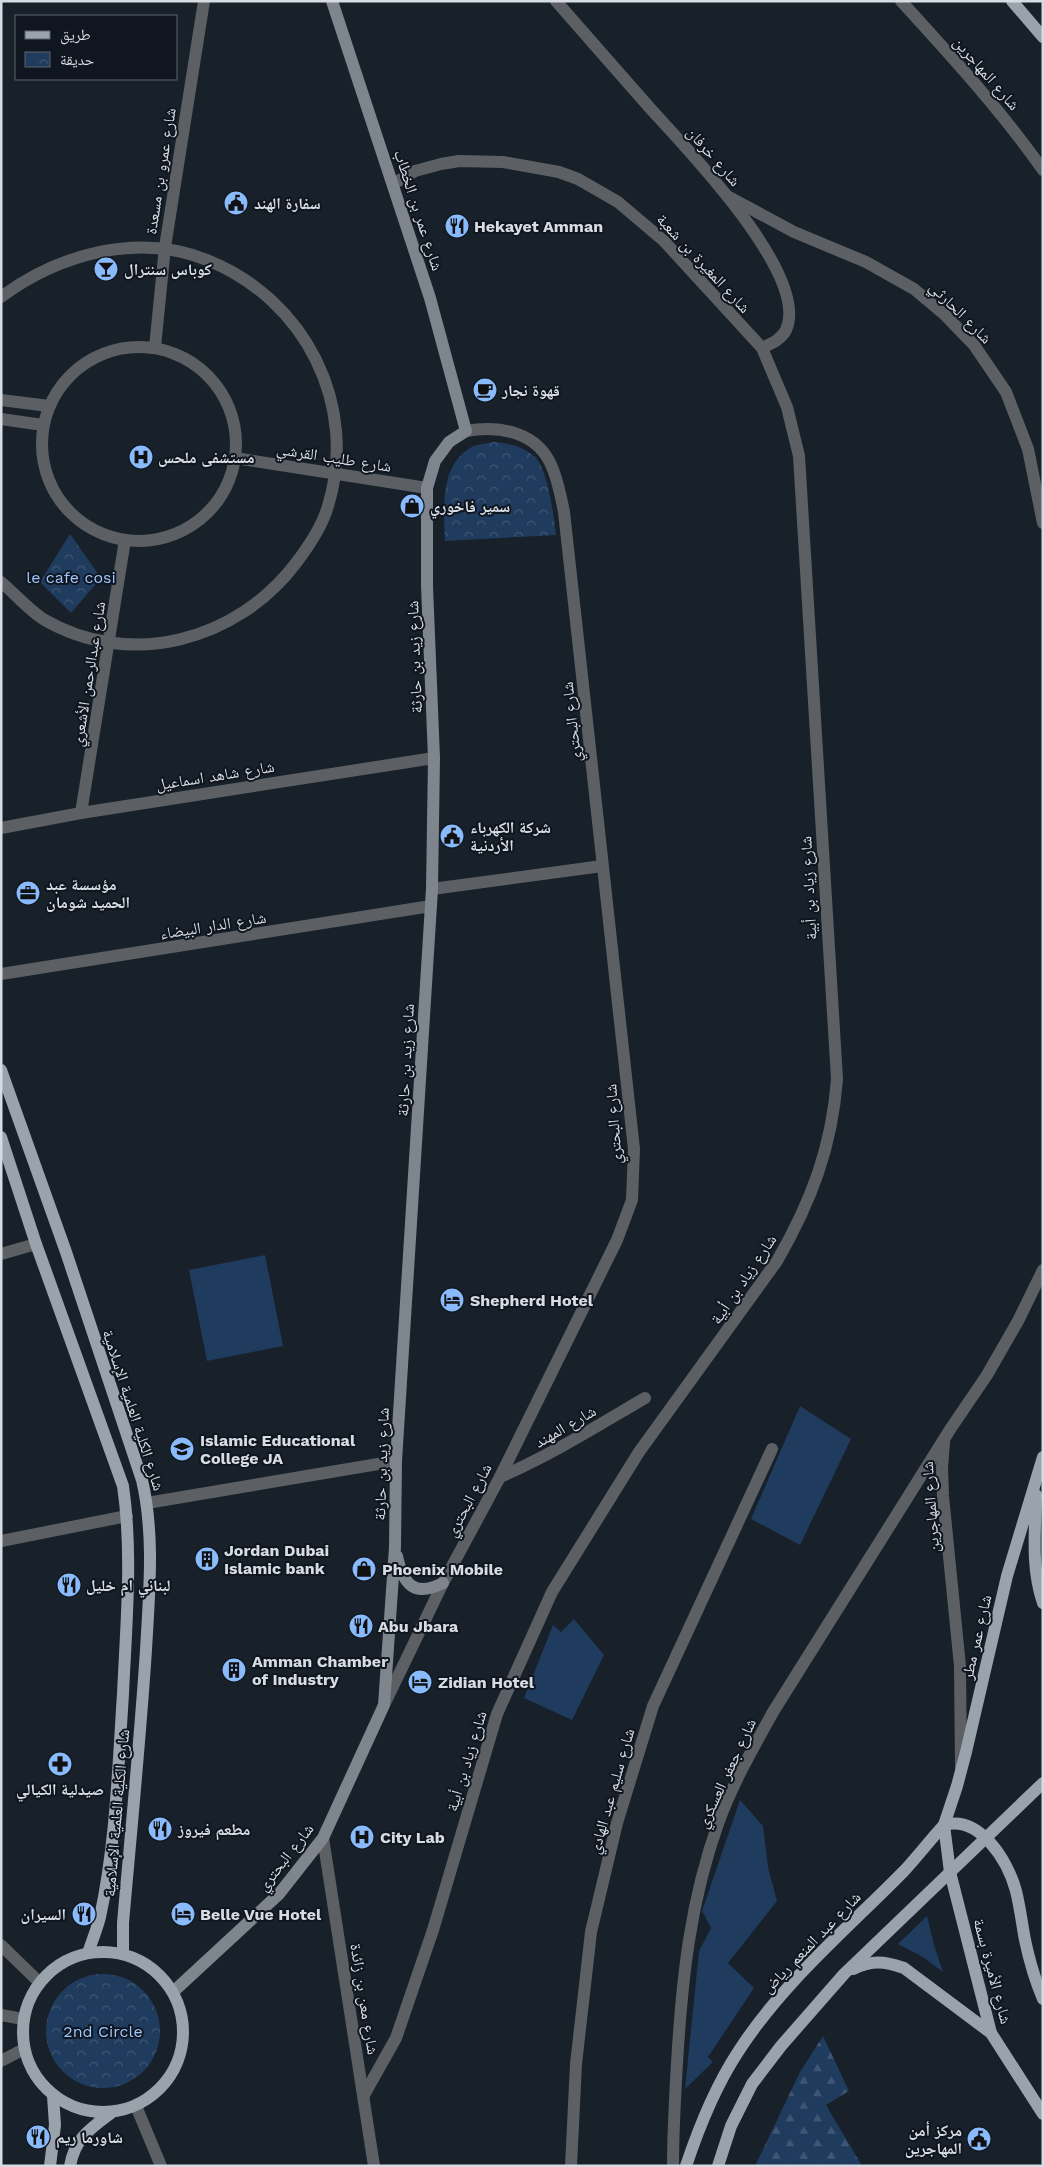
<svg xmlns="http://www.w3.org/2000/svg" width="1044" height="2167" viewBox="0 0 1044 2167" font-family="'Work Sans','Noto Naskh Arabic',sans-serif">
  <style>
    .grass { fill: #1f3b5e }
    .forest { fill: url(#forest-firs) }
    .park { fill: url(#park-crowns) }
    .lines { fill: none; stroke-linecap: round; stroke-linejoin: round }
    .street { stroke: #5c6065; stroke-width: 12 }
    .secondary { stroke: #7f858d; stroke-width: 12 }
    .primary { stroke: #9aa2ac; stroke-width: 12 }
    .labels { text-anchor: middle; stroke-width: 4; stroke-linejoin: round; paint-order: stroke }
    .street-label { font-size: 16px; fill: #d7dce3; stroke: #0f161f }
    .poi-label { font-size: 16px; font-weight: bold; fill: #d7dce3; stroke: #0f161f; text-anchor: start }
    .park-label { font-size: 16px; fill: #9fc7fb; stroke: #0f161f }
  </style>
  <defs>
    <pattern id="forest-firs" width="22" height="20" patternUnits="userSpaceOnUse" patternTransform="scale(1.25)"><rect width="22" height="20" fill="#1f3b5e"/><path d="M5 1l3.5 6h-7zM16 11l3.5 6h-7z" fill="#3f5775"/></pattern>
    <pattern id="park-crowns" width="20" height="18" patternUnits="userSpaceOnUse" patternTransform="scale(1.25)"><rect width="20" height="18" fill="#1f3b5e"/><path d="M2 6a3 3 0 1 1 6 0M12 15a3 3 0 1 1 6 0" fill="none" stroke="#3f5775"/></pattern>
  </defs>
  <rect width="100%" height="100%" fill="#182029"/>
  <g class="grass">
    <path d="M265,1255L283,1346L207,1361L189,1270Z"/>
    <path d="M800,1406L851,1439L800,1545L751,1519Z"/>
    <path d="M574,1619L604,1655L572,1720L524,1698L553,1625L561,1632Z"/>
    <path d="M740,1800L763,1826L768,1867L777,1901L728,1963L754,1988L708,2057L713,2062L685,2089L699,1951L711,1928L702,1911Z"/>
    <path d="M927,1916L934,1945L943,1972L923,1957L898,1944Z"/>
  </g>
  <path class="forest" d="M823,2036L849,2091L826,2105L862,2166H755L800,2072Z"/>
  <g class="park">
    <path d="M493,442C508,443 523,446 535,457C548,469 554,517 556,535L445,541C444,510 439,467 470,448C476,444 486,444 493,442Z"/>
    <path d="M70,534L101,578L71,613L40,582Z"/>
    <circle cx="103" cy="2031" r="57"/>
  </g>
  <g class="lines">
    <g class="street">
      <path d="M556,1C587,36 618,72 649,107C684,146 811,275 786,330C781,340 770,344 762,348"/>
      <path d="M901,1C951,56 1000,109 1043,170"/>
      <path d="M729,197L794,232L866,262L914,289L945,315L974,345L1006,392L1028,449L1043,523"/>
      <path d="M1,297C59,254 138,232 207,260C305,299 359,405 328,506C322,527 309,546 296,563C237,641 130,670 43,619C28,609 15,594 1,582"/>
      <path d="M155,347L165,247L204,1"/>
      <circle cx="139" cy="444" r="97"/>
      <path d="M1,400L49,406"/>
      <path d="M1,419L43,425"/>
      <path d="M235,458L427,488"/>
      <path d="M81,813L125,540"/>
      <path d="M1,828L81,813L434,758"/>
      <path d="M432,889L602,866"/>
      <path d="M1,974L431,906"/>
      <path d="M1,1254L36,1244"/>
      <path d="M944,1442L942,1468L943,1496L960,1666L961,1768"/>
      <path d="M500,1477C551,1455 597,1426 645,1398"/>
      <path d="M147,1503L396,1461"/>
      <path d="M1,1541L127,1516"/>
      <path d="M385,1703L443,1583L500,1477L617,1240L632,1200L634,1149L564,512C561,497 558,481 552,467C538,432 500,425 466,431"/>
      <path d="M323,1838L374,2166"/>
      <path d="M1,1945L39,1982"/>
      <path d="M1,2015L23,2019"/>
      <path d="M1,2061L24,2049"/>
      <path d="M364,2095L396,2038L433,1930L497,1714L552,1592L639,1452L777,1261C811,1202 832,1147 837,1079L799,456L787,407L762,348L664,241L618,202L578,179L559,172L503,162L459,161L441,164L415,171L393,184"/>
      <path d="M136,2106L161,2166"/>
      <path d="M571,2166L576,2064L591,1932L617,1823L653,1706L772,1449"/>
      <path d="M673,2166C673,2132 675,2097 677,2063C682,1979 690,1901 719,1821C733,1783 753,1748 773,1712L951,1428L987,1375L1018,1321L1043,1270"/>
    </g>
    <g class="secondary">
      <path d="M397,1556C403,1584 414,1598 443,1583"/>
      <path d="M173,1992L279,1894L323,1838L384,1705L395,1547L396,1461L432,889L434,758L427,586V488L435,461L449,442L466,431L430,298L332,1"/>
    </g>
    <g class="primary">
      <path d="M1012,1L1043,37"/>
      <path d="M1,1070L66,1252L142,1480C155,1536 149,1594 146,1650C140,1741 131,1832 123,1923V1954"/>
      <path d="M1,1137L36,1244L123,1486C133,1554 126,1625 123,1694C118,1768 116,1844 100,1917C97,1929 92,1941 88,1953"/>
      <path d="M1043,1457L1007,1576L966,1752L957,1786L944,1825L950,1872L991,2033L1043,2114"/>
      <path d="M1036,1495C1035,1532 1031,1568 1043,1603"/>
      <circle cx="103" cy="2032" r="80"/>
      <path d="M853,1969C872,1960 884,1961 904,1968L991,2033"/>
      <path d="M50,2166L55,2125L53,2096"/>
      <path d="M70,2166C75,2138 90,2129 111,2113"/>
      <path d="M686,2166C699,2127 715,2087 738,2052C783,1982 846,1930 904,1871C918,1856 930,1840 944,1825C980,1815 1008,1861 1016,1891C1020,1907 1022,1924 1025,1940C1029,1959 1035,1980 1043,1999"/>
      <path d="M718,2166L731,2126L752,2084L781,2046L844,1974L1043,1783"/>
    </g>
  </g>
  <defs>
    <symbol id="civic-disc" viewBox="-11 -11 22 22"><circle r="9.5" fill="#89bafc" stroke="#0f161f"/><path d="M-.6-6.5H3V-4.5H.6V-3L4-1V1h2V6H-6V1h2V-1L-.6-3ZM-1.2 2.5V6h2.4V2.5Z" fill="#111"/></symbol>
    <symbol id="restaurant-disc" viewBox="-11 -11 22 22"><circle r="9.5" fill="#89bafc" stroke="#0f161f"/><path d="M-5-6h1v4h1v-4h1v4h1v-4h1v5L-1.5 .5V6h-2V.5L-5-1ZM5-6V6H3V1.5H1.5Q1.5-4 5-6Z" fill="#111"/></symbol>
    <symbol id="bar-disc" viewBox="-11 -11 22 22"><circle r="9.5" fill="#89bafc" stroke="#0f161f"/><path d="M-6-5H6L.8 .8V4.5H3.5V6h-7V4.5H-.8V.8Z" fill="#111"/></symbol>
    <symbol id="cafe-disc" viewBox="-11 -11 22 22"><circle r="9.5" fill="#89bafc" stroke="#0f161f"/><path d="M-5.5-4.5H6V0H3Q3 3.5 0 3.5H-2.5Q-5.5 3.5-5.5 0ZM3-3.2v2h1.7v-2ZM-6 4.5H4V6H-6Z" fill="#111"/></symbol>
    <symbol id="hospital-disc" viewBox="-11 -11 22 22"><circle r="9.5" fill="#89bafc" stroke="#0f161f"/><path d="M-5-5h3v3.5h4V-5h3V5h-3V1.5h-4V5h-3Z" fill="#111"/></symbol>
    <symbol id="shop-disc" viewBox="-11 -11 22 22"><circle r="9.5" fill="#89bafc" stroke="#0f161f"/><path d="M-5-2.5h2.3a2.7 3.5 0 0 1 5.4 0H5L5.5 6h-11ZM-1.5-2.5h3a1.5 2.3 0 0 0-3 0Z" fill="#111"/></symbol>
    <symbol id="office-disc" viewBox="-11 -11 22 22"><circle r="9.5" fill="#89bafc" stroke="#0f161f"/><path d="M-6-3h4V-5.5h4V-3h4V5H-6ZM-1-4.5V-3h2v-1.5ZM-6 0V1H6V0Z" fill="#111"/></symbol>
    <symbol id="hotel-disc" viewBox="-11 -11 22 22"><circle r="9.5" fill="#89bafc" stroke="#0f161f"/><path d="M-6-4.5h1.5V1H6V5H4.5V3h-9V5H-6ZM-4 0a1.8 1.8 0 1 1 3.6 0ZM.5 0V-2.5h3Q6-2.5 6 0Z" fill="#111"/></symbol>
    <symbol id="school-disc" viewBox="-11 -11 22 22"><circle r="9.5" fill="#89bafc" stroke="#0f161f"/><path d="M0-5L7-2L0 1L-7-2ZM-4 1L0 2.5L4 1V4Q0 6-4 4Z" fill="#111"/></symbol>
    <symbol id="building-disc" viewBox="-11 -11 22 22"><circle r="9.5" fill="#89bafc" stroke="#0f161f"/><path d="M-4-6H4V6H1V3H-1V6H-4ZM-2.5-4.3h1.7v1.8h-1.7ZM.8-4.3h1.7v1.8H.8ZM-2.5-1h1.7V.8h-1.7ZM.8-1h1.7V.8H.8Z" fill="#111"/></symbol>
    <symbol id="pharmacy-disc" viewBox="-11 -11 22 22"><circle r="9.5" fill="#89bafc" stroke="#0f161f"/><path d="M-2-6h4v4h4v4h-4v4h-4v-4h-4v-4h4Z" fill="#111"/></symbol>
  </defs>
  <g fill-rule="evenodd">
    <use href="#civic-disc" x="222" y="189" width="28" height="28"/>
    <use href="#restaurant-disc" x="443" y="212" width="28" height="28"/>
    <use href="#bar-disc" x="92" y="255" width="28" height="28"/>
    <use href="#cafe-disc" x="471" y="376" width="28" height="28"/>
    <use href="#hospital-disc" x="127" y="443" width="28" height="28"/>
    <use href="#shop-disc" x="398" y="492" width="28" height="28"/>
    <use href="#civic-disc" x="438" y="822" width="28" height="28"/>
    <use href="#office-disc" x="14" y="879" width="28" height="28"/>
    <use href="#hotel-disc" x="438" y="1286" width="28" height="28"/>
    <use href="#school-disc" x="168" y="1435" width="28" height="28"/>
    <use href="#building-disc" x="193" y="1545" width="28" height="28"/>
    <use href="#shop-disc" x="350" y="1555" width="28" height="28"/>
    <use href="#restaurant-disc" x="55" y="1571" width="28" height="28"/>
    <use href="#restaurant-disc" x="347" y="1612" width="28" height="28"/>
    <use href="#building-disc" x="220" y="1656" width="28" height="28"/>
    <use href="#hotel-disc" x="406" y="1668" width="28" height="28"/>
    <use href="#pharmacy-disc" x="46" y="1750" width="28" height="28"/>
    <use href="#restaurant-disc" x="146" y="1815" width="28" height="28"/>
    <use href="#hospital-disc" x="348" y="1823" width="28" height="28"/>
    <use href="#restaurant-disc" x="70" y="1900" width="28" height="28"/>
    <use href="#hotel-disc" x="169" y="1900" width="28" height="28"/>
    <use href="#restaurant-disc" x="24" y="2123" width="28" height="28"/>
    <use href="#civic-disc" x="965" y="2125" width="28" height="28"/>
  </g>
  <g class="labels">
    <g class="street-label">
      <text transform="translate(987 73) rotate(49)" y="6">شارع المهاجرين</text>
      <text transform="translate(714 156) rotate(49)" y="6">شارع خرفان</text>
      <text transform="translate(160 171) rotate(-81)" y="6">شارع عمرو بن مسعدة</text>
      <text transform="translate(419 210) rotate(72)" y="6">شارع عمر بن الخطاب</text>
      <text transform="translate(704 263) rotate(47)" y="6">شارع المغيرة بن شعبة</text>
      <text transform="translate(961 312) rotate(45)" y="6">شارع الحارثي</text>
      <text transform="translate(334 457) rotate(9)" y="6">شارع طليب القرشي</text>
      <text transform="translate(414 657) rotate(-92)" y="6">شارع زيد بن حارثة</text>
      <text transform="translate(88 674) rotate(-81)" y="6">شارع عبدالرحمن الأشعري</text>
      <text transform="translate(571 722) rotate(-96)" y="6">شارع البحتري</text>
      <text transform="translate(215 775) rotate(-9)" y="6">شارع شاهد اسماعيل</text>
      <text transform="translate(808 888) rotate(-93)" y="6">شارع زياد بن أبية</text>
      <text transform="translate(213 925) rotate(-9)" y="6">شارع الدار البيضاء</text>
      <text transform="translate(405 1060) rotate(-87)" y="6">شارع زيد بن حارثة</text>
      <text transform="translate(613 1124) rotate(-94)" y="6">شارع البحتري</text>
      <text transform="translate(743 1279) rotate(-56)" y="6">شارع زياد بن أبية</text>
      <text transform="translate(134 1410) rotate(72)" y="6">شارع الكلية العلمية الإسلامية</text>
      <text transform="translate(565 1426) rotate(-30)" y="6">شارع المهند</text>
      <text transform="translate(381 1464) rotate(-88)" y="6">شارع زيد بن حارثة</text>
      <text transform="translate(468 1500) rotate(-62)" y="6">شارع البحتري</text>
      <text transform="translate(930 1507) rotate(-94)" y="6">شارع المهاجرين</text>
      <text transform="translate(976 1637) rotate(-77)" y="6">شارع عمر مطر</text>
      <text transform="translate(466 1761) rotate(-73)" y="6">شارع زياد بن أبية</text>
      <text transform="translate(726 1773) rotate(-65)" y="6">شارع جعفر العسكري</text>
      <text transform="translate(611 1791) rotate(-74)" y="6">شارع سليم عبد الهادي</text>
      <text transform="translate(116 1813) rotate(-85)" y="6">شارع الكلية العلمية الإسلامية</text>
      <text transform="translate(285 1857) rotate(-52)" y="6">شارع البحتري</text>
      <text transform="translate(811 1942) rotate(-46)" y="6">شارع عبد المنعم رياض</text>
      <text transform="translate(993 1971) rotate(75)" y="6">شارع الأميرة بسمة</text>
      <text transform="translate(365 1999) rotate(81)" y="6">شارع معن بن زائدة</text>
    </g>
    <g class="poi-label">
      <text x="254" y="209">سفارة الهند</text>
      <text x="474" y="232">Hekayet Amman</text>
      <text x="124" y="275">كوباس سنترال</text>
      <text x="502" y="396">قهوة نجار</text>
      <text x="158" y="463">مستشفى ملحس</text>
      <text x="430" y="512">سمير فاخوري</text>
      <text x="470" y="833">شركة الكهرباء<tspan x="470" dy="18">الأردنية</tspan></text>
      <text x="46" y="890">مؤسسة عبد<tspan x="46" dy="18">الحميد شومان</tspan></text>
      <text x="470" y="1306">Shepherd Hotel</text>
      <text x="200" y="1446">Islamic Educational<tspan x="200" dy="18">College JA</tspan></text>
      <text x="224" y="1556">Jordan Dubai<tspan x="224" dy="18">Islamic bank</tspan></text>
      <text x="382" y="1575">Phoenix Mobile</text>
      <text x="86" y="1591">لبناني ام خليل</text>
      <text x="378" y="1632">Abu Jbara</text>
      <text x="252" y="1667">Amman Chamber<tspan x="252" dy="18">of Industry</tspan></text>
      <text x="438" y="1688">Zidian Hotel</text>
      <text x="60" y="1795" text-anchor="middle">صيدلية الكيالي</text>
      <text x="178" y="1835">مطعم فيروز</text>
      <text x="380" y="1843">City Lab</text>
      <text x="66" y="1920" text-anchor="end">السيران</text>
      <text x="200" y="1920">Belle Vue Hotel</text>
      <text x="962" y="2136" text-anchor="end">مركز أمن<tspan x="962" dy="18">المهاجرين</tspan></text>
      <text x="56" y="2143">شاورما ريم</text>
    </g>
    <g class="park-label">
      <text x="71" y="583">le cafe cosi</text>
      <text x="103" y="2037">2nd Circle</text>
    </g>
  </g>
  <rect width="1044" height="2167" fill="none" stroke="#d7dce3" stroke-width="5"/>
  <rect x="15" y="15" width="162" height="65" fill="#0f161f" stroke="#5f656d"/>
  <rect x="25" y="31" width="25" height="8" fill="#9aa2ac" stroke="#5f656d"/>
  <text x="60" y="40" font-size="15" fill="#d7dce3">طريق</text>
  <rect x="25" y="52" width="25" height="15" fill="url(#park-crowns)" stroke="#5f656d"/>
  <text x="60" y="65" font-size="15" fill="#d7dce3">حديقة</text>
</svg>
